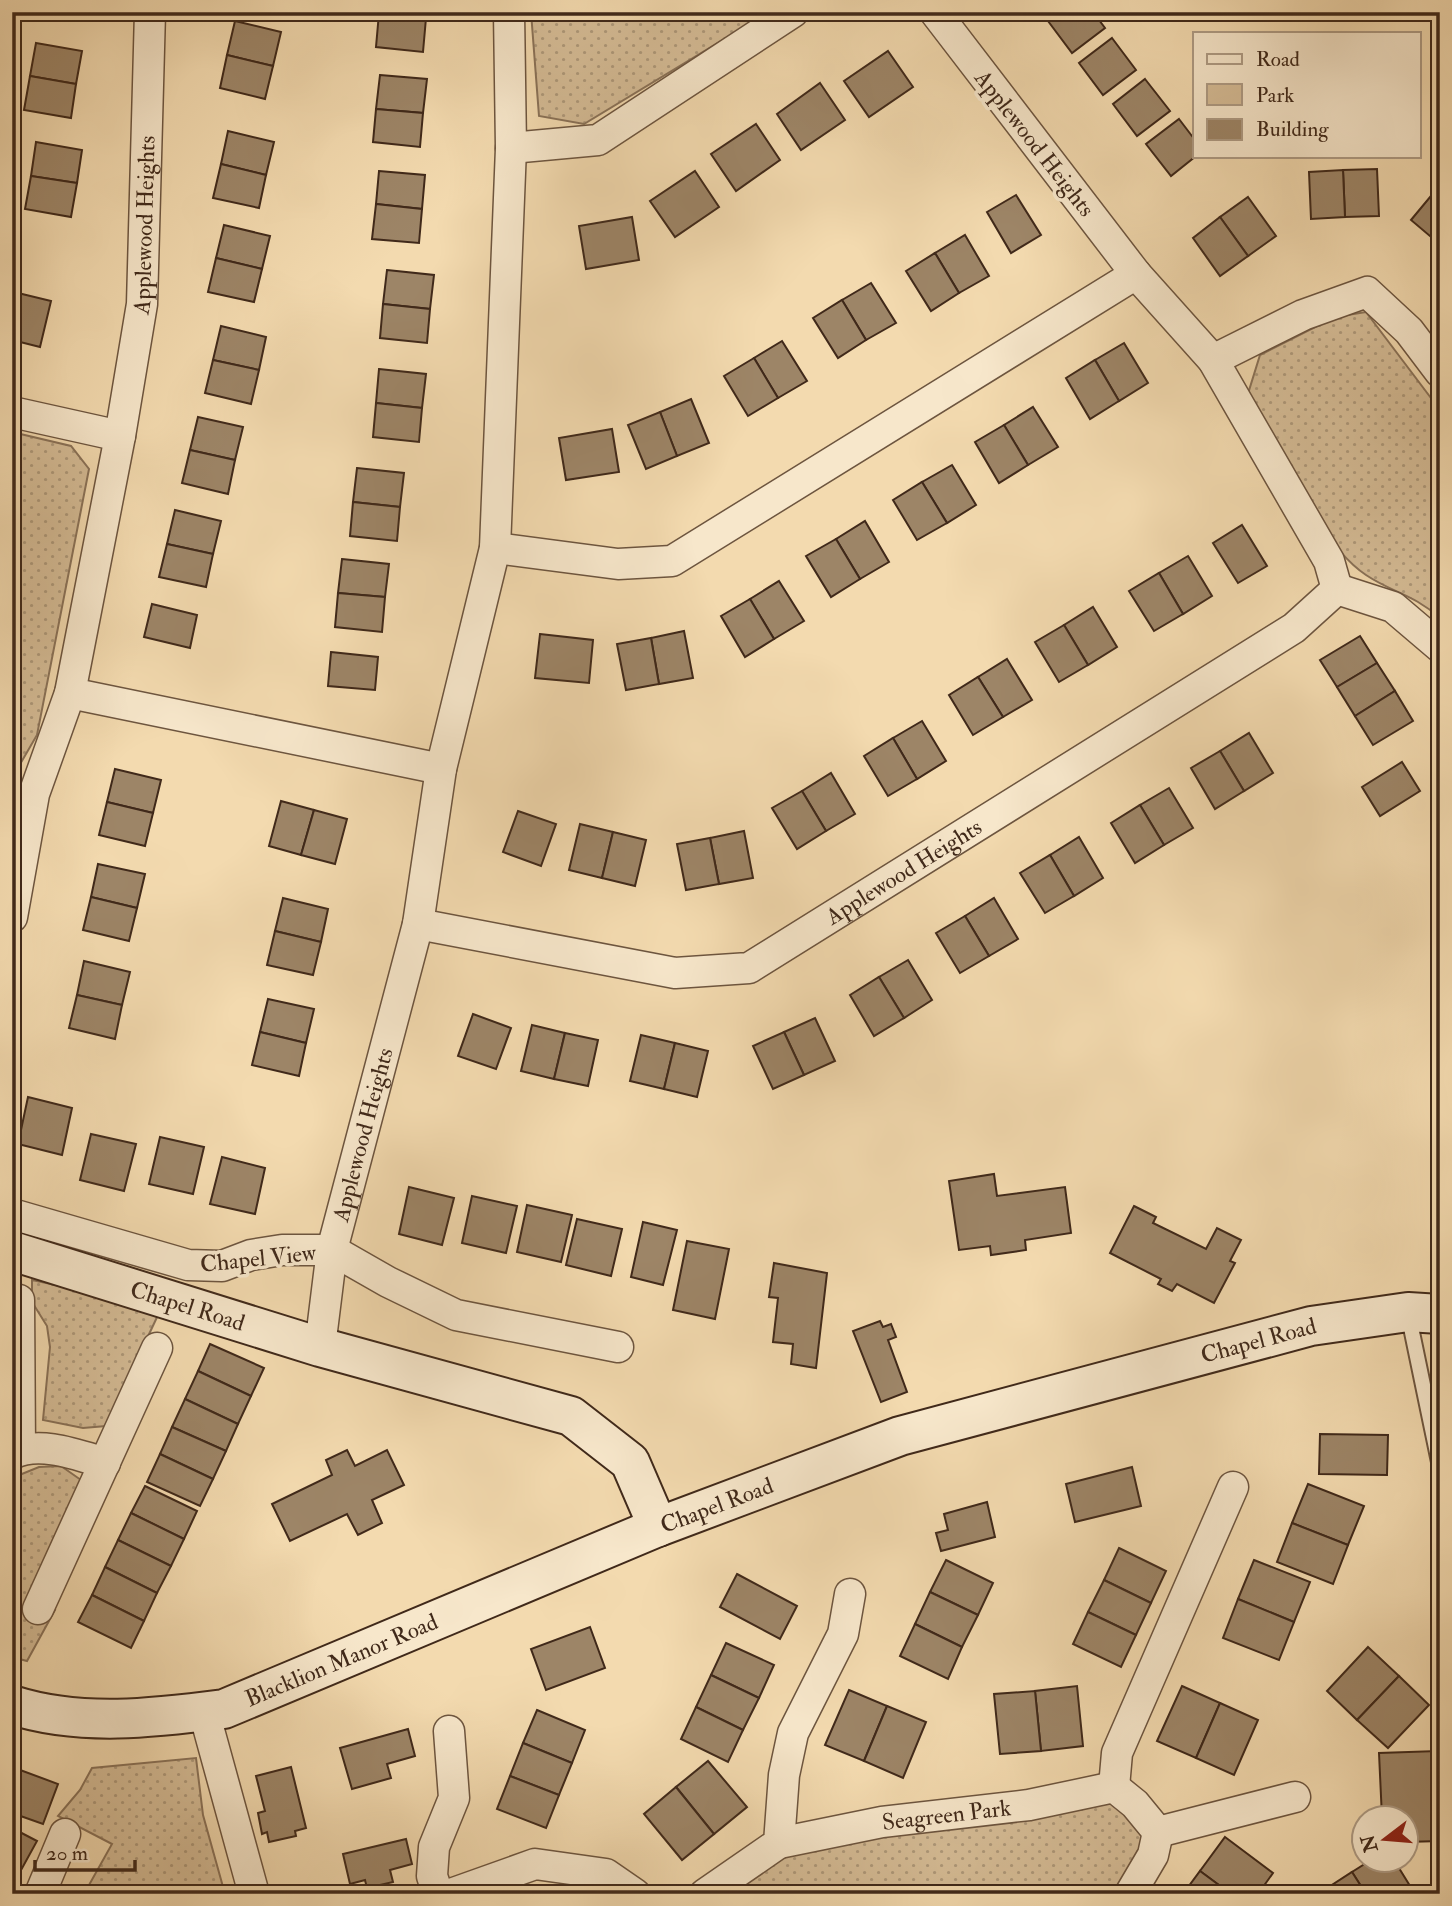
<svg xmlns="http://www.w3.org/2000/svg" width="1452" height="1906" viewBox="0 0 1452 1906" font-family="'IM FELL Double Pica',serif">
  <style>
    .green { fill: url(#green-dots); stroke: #8a7258; stroke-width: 2 }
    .building { fill: #9d8567; stroke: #40291a; stroke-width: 2 }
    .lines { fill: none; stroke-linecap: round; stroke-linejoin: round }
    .lane-casing { stroke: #6d553f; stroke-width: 18 }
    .street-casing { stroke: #6d553f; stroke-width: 33 }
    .secondary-casing { stroke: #40291a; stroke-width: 42 }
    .lane { stroke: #f7e7cb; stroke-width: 14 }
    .street { stroke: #f7e7cb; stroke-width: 30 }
    .secondary { stroke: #f7e7cb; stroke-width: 38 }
    .labels { text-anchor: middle; stroke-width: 7; stroke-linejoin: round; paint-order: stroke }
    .street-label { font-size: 23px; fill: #40291a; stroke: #f7e7cb }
  </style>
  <defs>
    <pattern id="green-dots" width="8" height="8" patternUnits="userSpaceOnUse" patternTransform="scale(1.75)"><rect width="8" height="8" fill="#d5bc96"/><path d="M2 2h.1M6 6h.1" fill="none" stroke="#ae997a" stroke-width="1.8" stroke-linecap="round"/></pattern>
  </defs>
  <rect width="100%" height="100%" fill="#f3daaf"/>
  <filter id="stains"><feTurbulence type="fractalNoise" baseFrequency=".00286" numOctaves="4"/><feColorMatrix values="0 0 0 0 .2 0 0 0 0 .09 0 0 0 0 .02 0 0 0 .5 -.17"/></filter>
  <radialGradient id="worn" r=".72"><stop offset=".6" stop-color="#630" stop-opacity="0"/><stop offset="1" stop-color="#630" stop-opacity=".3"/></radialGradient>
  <g class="green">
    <path d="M531,12H769L584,124L539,116Z"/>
    <path d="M1366,312L1440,410V618C1413,594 1393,593 1366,575C1320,545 1275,447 1247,397L1260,355L1335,317Z"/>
    <path d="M12,432L71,446L89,469L37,735L19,766L12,767Z"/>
    <path d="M32,1280L75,1289L158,1315L106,1426L83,1428L43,1420L50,1347L47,1326L32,1302Z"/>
    <path d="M61,1466L81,1480L30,1599L55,1610L27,1661L12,1657V1478L39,1467Z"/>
    <path d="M196,1758L203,1815L225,1894H84L112,1844L58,1816L80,1790L92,1768Z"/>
    <path d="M1116,1800L1147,1839L1116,1894H732L777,1858L862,1840Z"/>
  </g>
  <g class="building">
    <path d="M379,12H427L426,18Z"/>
    <path d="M1060,12H1093L1105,28L1072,53L1048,21Z"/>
    <path d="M379,13L426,18L423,52L376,47Z"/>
    <path d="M235,21L281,32L273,66L227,55Z"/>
    <path d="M1112,38L1136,70L1103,95L1079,63Z"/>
    <path d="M36,43L82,51L76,84L30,76Z"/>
    <path d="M888,51L913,87L869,117L844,81Z"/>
    <path d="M227,55L273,66L265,99L220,88Z"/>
    <path d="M380,75L427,79L423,113L376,109Z"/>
    <path d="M30,76L76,84L71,118L24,110Z"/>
    <path d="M1145,79L1170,111L1137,136L1113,104Z"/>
    <path d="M820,83L845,120L801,150L777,114Z"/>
    <path d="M376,109L423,113L420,147L373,142Z"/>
    <path d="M1179,119L1195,140L1196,156L1171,176L1146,144Z"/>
    <path d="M756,124L780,160L736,191L711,154Z"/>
    <path d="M228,131L274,142L266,175L221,164Z"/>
    <path d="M36,142L82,150L77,183L31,176Z"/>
    <path d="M221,164L266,175L259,208L213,198Z"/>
    <path d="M1377,169L1379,216L1345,217L1343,170Z"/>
    <path d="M1343,170L1345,217L1311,219L1309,172Z"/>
    <path d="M379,171L425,175L422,209L376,204Z"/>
    <path d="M695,171L719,207L675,237L650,201Z"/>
    <path d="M31,176L77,183L71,217L25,209Z"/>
    <path d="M1440,185V239L1437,242L1411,220Z"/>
    <path d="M1016,195L1041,235L1011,253L987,212Z"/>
    <path d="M1248,197L1276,236L1248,256L1220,217Z"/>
    <path d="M376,204L422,209L419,243L372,239Z"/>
    <path d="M632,217L639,260L586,269L579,226Z"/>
    <path d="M1220,217L1248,256L1220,276L1193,238Z"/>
    <path d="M224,225L270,236L262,269L216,258Z"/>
    <path d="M965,235L989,276L959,293L935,253Z"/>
    <path d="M935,253L959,293L931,311L906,271Z"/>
    <path d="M216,258L262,269L254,302L208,292Z"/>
    <path d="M387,270L434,275L430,309L383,304Z"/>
    <path d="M871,283L896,323L866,340L842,300Z"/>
    <path d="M18,293L51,301L40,347L12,340V316Z"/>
    <path d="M842,300L866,340L838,358L813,318Z"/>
    <path d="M383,304L430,309L427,343L380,338Z"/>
    <path d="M221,326L266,337L259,370L213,360Z"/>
    <path d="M782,341L807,381L778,398L754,358Z"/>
    <path d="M1124,343L1148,383L1119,401L1095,360Z"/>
    <path d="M754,358L778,398L748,416L724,376Z"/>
    <path d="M213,360L259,370L251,404L205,393Z"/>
    <path d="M1095,360L1119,401L1090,419L1066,378Z"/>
    <path d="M379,369L426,374L422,408L376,403Z"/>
    <path d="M691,399L709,443L677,456L660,412Z"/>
    <path d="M376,403L422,408L419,442L373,437Z"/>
    <path d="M1033,407L1058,447L1028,465L1004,425Z"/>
    <path d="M660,412L677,456L646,469L628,425Z"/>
    <path d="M198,417L243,427L235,460L190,450Z"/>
    <path d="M1004,425L1028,465L999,483L975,442Z"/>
    <path d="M612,429L619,472L566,480L559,438Z"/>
    <path d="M190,450L235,460L228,494L182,483Z"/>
    <path d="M952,465L976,505L947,523L922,482Z"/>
    <path d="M357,468L404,473L400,507L353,502Z"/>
    <path d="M922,482L947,523L917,540L893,500Z"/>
    <path d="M353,502L400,507L397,541L350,536Z"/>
    <path d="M175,510L221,521L213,554L167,544Z"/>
    <path d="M865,521L889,562L860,579L836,539Z"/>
    <path d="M1242,525L1267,566L1238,583L1213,543Z"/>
    <path d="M836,539L860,579L831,597L806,556Z"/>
    <path d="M167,544L213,554L206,587L159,577Z"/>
    <path d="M1188,556L1212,596L1183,614L1159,573Z"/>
    <path d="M342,559L389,564L385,597L338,593Z"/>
    <path d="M1159,573L1183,614L1154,631L1129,591Z"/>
    <path d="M779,581L804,621L774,639L750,599Z"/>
    <path d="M338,593L385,597L382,632L335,627Z"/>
    <path d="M750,599L774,639L745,657L721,616Z"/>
    <path d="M152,604L197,615L190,648L144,637Z"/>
    <path d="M1093,607L1117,647L1088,665L1064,625Z"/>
    <path d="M1064,625L1088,665L1059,682L1035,642Z"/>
    <path d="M684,631L693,678L659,684L651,638Z"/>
    <path d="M540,634L593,640L589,683L535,678Z"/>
    <path d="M1360,636L1377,663L1337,687L1320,660Z"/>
    <path d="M651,638L659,684L626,690L617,644Z"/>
    <path d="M331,652L378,657L375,690L328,686Z"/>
    <path d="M1007,659L1032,700L1003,717L978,677Z"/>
    <path d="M1377,663L1395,691L1355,716L1337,687Z"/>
    <path d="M978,677L1003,717L973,735L949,695Z"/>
    <path d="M1395,691L1413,721L1373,745L1355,716Z"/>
    <path d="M922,721L946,761L917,779L893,738Z"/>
    <path d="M1249,733L1273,773L1244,791L1220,751Z"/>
    <path d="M893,738L917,779L888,796L864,756Z"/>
    <path d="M1220,751L1244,791L1215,809L1191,768Z"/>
    <path d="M1402,762L1420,791L1380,816L1362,787Z"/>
    <path d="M115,769L161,780L153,813L107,802Z"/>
    <path d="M831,773L855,814L826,831L802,791Z"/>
    <path d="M1169,788L1193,828L1164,845L1140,805Z"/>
    <path d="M802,791L826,831L797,849L772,808Z"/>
    <path d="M281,801L314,810L301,855L269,846Z"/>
    <path d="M107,802L153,813L145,846L99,835Z"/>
    <path d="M1140,805L1164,845L1135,863L1111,823Z"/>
    <path d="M314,810L347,819L335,864L301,855Z"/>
    <path d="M518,811L556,824L541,866L503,852Z"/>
    <path d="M580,824L613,832L602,878L569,870Z"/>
    <path d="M744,831L753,878L719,884L710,838Z"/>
    <path d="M613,832L646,840L635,886L602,878Z"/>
    <path d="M1079,837L1103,878L1074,896L1050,855Z"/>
    <path d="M710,838L719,884L686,890L677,844Z"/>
    <path d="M1050,855L1074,896L1045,913L1020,873Z"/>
    <path d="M98,864L145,874L137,908L91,897Z"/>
    <path d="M91,897L137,908L129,941L83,930Z"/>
    <path d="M283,898L328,909L321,942L275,931Z"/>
    <path d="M994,898L1018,939L989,956L965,916Z"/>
    <path d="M965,916L989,956L960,973L936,933Z"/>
    <path d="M275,931L321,942L313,975L267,965Z"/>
    <path d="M908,960L932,1000L904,1018L879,977Z"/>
    <path d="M84,961L130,972L122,1005L77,995Z"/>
    <path d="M879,977L904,1018L874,1036L850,995Z"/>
    <path d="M77,995L122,1005L115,1039L69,1028Z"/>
    <path d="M268,999L314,1009L306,1043L260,1032Z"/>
    <path d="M473,1014L511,1028L496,1069L458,1056Z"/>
    <path d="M815,1018L835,1061L804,1075L784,1032Z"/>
    <path d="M532,1025L565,1033L554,1079L521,1071Z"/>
    <path d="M260,1032L306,1043L299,1076L252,1065Z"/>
    <path d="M784,1032L804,1075L773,1089L753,1046Z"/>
    <path d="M565,1033L598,1040L588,1086L554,1079Z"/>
    <path d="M641,1035L675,1043L664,1089L630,1081Z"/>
    <path d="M675,1043L708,1051L697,1097L664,1089Z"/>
    <path d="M28,1097L72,1108L62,1155L18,1144Z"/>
    <path d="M91,1134L136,1144L124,1191L80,1180Z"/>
    <path d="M160,1137L204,1147L193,1194L149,1184Z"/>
    <path d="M222,1157L265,1168L255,1214L210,1204Z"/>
    <path d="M994,1174L997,1196L1065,1187L1071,1233L1025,1240L1026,1250L991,1255L990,1246L959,1250L949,1181Z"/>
    <path d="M409,1187L454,1198L442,1245L399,1234Z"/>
    <path d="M472,1196L517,1206L506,1253L462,1243Z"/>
    <path d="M527,1205L572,1215L561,1262L517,1252Z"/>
    <path d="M1134,1206L1156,1217L1153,1223L1206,1249L1217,1228L1241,1240L1230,1261L1235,1263L1214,1303L1177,1284L1172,1291L1158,1284L1161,1279L1110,1253Z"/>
    <path d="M577,1219L622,1229L611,1276L566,1265Z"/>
    <path d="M643,1222L677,1230L663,1285L631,1277Z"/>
    <path d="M687,1241L729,1249L715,1319L673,1310Z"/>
    <path d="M774,1263L827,1273L816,1368L791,1364L793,1344L773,1342L778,1298L769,1297Z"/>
    <path d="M880,1321L883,1327L891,1324L896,1337L888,1340L907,1392L881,1402L853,1331Z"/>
    <path d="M210,1344L264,1368L251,1396L198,1371Z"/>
    <path d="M198,1371L251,1396L238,1424L185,1399Z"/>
    <path d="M185,1399L238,1424L226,1451L172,1427Z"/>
    <path d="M172,1427L226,1451L213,1479L160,1454Z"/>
    <path d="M1320,1434L1388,1435L1387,1475L1319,1474Z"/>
    <path d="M347,1450L355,1466L387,1450L404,1485L372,1500L382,1523L358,1535L347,1514L290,1541L272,1504L332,1475L326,1460Z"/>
    <path d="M160,1454L213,1479L200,1506L147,1482Z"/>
    <path d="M1132,1467L1141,1506L1075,1522L1066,1484Z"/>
    <path d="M1308,1484L1364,1506L1348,1545L1292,1523Z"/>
    <path d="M145,1486L197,1511L184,1539L131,1513Z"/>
    <path d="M987,1502L995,1537L941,1551L936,1533L948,1530L944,1514Z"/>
    <path d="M131,1513L184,1539L171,1566L118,1540Z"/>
    <path d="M1292,1523L1348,1545L1333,1584L1277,1562Z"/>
    <path d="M118,1540L171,1566L157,1593L105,1567Z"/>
    <path d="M1119,1548L1166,1571L1151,1603L1104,1580Z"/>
    <path d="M946,1560L993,1583L978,1615L930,1592Z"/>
    <path d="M1254,1560L1310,1582L1294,1622L1238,1599Z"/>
    <path d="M105,1567L157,1593L144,1621L92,1595Z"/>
    <path d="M737,1574L797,1606L780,1639L720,1607Z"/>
    <path d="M1104,1580L1151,1603L1136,1635L1088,1612Z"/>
    <path d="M930,1592L978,1615L962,1647L915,1624Z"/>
    <path d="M92,1595L144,1621L131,1648L78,1622Z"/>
    <path d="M1238,1599L1294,1622L1279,1660L1223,1638Z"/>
    <path d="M1088,1612L1136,1635L1121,1667L1073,1644Z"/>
    <path d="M915,1624L962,1647L948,1679L900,1656Z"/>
    <path d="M590,1627L605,1668L546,1690L531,1649Z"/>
    <path d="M726,1643L774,1665L759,1698L711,1675Z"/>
    <path d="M1368,1647L1399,1676L1357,1720L1327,1691Z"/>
    <path d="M711,1675L759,1698L743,1730L696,1707Z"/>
    <path d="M1399,1676L1429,1705L1388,1748L1357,1720Z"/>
    <path d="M1077,1686L1083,1746L1041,1751L1035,1691Z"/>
    <path d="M1182,1686L1220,1703L1196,1758L1157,1741Z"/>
    <path d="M849,1690L887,1706L864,1761L825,1745Z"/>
    <path d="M1035,1691L1041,1751L1000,1754L994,1694Z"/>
    <path d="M1220,1703L1258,1720L1234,1775L1196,1758Z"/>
    <path d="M887,1706L926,1722L903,1778L864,1761Z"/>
    <path d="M696,1707L743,1730L728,1762L681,1739Z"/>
    <path d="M537,1710L585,1730L572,1763L523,1743Z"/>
    <path d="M408,1729L415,1756L387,1764L391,1778L352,1789L340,1748Z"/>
    <path d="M523,1743L572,1763L559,1795L510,1776Z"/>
    <path d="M1438,1751L1440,1841L1406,1842V1818H1382L1379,1753Z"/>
    <path d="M708,1761L747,1807L714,1834L676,1787Z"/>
    <path d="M12,1767L58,1784L43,1824L12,1813Z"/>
    <path d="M291,1767L306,1828L295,1831L296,1836L269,1842L267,1832L262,1834L258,1813L265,1811L256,1776Z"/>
    <path d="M510,1776L559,1795L546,1828L497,1809Z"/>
    <path d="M676,1787L714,1834L682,1860L644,1814Z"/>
    <path d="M12,1828L37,1841L20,1872L12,1868Z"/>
    <path d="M1225,1837L1273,1873L1258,1894H1231L1200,1871Z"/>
    <path d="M406,1839L412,1864L390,1870L393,1882L367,1888L365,1880L350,1884L343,1854Z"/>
    <path d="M1371,1860H1394L1415,1894H1366L1352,1872Z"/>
    <path d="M1200,1871L1231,1894H1183Z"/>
    <path d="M1352,1872L1366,1894H1318Z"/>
  </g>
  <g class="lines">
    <defs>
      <path id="lane" d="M1408,1313L1440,1467"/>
      <g id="street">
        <path d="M511,148L598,140L793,12"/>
        <path d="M1213,360L1303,315L1367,292L1409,331L1440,372"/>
        <path d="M12,412L120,436"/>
        <path d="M495,548L618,564L672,561L1136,274"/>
        <path d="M1337,589L1393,607L1440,647"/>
        <path d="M70,693L441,769"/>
        <path id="s1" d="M12,917L34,794L70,693L120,436L142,304L150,12"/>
        <path id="s2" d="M418,924L675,973L749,968L1294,628L1337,589L1329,561L1213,360L1136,274L935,12"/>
        <path d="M12,1214L188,1265L222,1266L251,1255L282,1250H332L388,1282L456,1315L618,1347"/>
        <path d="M19,1300L20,1450"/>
        <path id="s3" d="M320,1347L332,1250L418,924L441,769L495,548L511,148L509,12"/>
        <path d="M12,1454C39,1440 78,1455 105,1463"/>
        <path d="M38,1609L157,1348"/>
        <path d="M204,1712L254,1894"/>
        <path d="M1114,1787L1117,1753L1233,1487"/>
        <path d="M1158,1832L1295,1797"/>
        <path id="s4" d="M779,1843L882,1822L1029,1805L1114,1787L1135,1804L1158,1832L1153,1855L1130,1894"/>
        <path d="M40,1894L65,1834"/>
        <path d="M438,1894L432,1876L434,1847L454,1798L449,1731"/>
        <path d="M451,1894L535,1864L606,1874L635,1894"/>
        <path d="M705,1894L779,1843L784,1775L793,1733L843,1634L850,1594"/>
      </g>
      <g id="secondary">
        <path id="s5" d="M12,1251L320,1347L571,1416L630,1462L658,1527"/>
        <path id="s6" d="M12,1705C81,1727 154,1718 224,1709L658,1527L900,1436L1311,1326L1408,1312L1440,1314"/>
      </g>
    </defs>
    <use href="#lane" class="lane-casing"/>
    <use href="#street" class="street-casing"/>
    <use href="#secondary" class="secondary-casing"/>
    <use href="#lane" class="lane"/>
    <use href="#street" class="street"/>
    <use href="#secondary" class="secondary"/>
  </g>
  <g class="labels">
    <g class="street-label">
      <text transform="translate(1035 143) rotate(52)" y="8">Applewood Heights</text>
      <text dy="8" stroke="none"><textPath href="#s1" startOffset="707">Applewood Heights</textPath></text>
      <text dy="8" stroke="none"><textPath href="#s2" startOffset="518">Applewood Heights</textPath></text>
      <text dy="8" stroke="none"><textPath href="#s3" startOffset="217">Applewood Heights</textPath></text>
      <text transform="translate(258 1258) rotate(-6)" y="8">Chapel View</text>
      <text dy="8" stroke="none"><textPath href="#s5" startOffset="184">Chapel Road</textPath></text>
      <text dy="8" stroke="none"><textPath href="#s6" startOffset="1314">Chapel Road</textPath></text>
      <text dy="8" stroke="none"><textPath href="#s6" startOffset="747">Chapel Road</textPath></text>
      <text dy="8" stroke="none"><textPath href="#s6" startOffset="341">Blacklion Manor Road</textPath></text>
      <text dy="8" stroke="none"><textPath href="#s4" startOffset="170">Seagreen Park</textPath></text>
    </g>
  </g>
  <rect width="1452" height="1906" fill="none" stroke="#f3daaf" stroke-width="42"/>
  <rect x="14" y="14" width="1424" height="1878" fill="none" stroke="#40291a" stroke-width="3.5"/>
  <rect x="21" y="21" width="1410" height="1864" fill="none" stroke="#40291a" stroke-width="2"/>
  <rect x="1193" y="32" width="228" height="126" fill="#f7e7cb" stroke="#ae9b84" stroke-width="2"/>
  <rect x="1207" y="54" width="35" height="10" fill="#f7e7cb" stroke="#ae9b84" stroke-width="2"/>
  <text x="1256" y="66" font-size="21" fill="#40291a">Road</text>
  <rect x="1207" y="84" width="35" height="21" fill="#d5bc96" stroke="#ae9b84" stroke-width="2"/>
  <text x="1256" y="102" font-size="21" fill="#40291a">Park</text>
  <rect x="1207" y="119" width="35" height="21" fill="#9d8567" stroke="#ae9b84" stroke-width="2"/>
  <text x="1256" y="136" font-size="21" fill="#40291a">Building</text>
  <g transform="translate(1385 1839) rotate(254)"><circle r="33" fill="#f7e7cb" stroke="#ae9b84" stroke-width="2"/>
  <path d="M0-5L12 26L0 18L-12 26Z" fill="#8f2418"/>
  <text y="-10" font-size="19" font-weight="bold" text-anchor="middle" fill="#40291a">N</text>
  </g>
  <path d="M35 1860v10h100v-10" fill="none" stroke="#40291a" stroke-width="3.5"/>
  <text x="46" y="1860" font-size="21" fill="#40291a" stroke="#f7e7cb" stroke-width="5" paint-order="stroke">20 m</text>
  <rect width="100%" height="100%" filter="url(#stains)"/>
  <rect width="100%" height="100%" fill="url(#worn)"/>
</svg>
